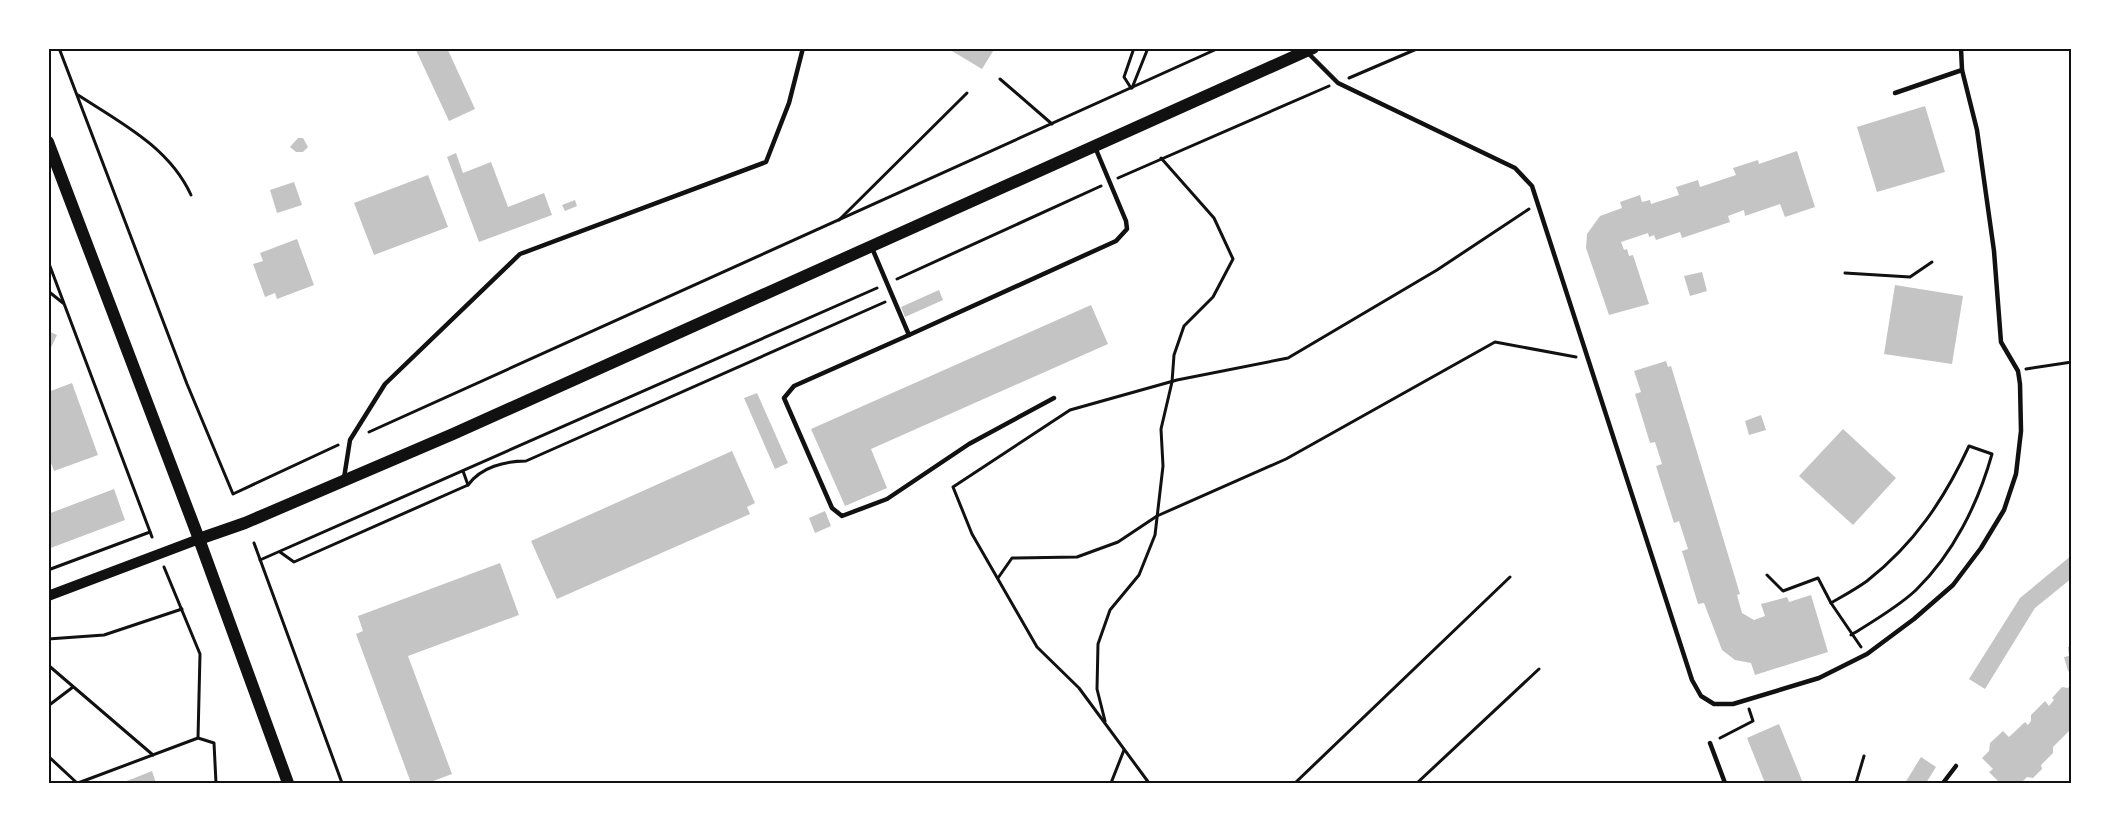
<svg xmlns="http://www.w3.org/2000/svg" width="2120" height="831" viewBox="0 0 2120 831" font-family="'DM Sans',sans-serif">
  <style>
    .building { fill: #c4c4c4 }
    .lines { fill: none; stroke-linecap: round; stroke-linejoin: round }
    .path { stroke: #111; stroke-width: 3 }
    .service { stroke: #111; stroke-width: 4.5 }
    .tertiary { stroke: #111; stroke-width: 10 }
    .secondary { stroke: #111; stroke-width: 12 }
    .neatline { fill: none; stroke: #111; stroke-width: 2 }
  </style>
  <rect width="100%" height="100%" fill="#fff"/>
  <g class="building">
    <path d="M415,48H447L475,109L449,121Z"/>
    <path d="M947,48H995L982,69Z"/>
    <path d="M1925,106L1945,172L1877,192L1857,127Z"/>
    <path d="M298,138H303L308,147L303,152H296L290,147Z"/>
    <path d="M1797,151L1815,207L1785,217L1780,204L1745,216L1744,210L1728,216L1730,222L1682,238L1680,232L1656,240L1654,235L1649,237L1648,233L1621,242L1624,250L1627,249L1629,256L1633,255L1649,304L1609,315L1586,248L1587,234L1600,216L1622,208L1620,202L1640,195L1642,202L1650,200L1651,204L1679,195L1676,187L1698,180L1700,187L1736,175L1733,168L1758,160L1759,164Z"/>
    <path d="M456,153L463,173L491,162L508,207L544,193L552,215L479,242L447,157Z"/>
    <path d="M428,175L448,227L374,255L354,203Z"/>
    <path d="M294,182L302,205L277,213L270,190Z"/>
    <path d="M575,200L577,206L565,211L562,205Z"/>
    <path d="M297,239L314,285L277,299L275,293L265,297L253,264L263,261L260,253Z"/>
    <path d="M1702,272L1707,291L1690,296L1684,276Z"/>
    <path d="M1895,285L1963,296L1952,364L1884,354Z"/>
    <path d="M939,290L943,300L905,317L901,307Z"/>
    <path d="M1091,305L1108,344L871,449L887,488L845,506L811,429Z"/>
    <path d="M48,331L57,335L48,354Z"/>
    <path d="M1666,361L1668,367L1671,366L1740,594L1737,595L1742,613L1754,620L1765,616L1761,604L1787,597L1789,602L1811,595L1828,652L1755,675L1751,663L1735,660L1722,650L1704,603L1698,604L1682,551L1688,549L1679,521L1674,523L1656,466L1662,464L1655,442L1650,443L1635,394L1641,392L1634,371Z"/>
    <path d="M72,383L98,455L54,471L48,455V392Z"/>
    <path d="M757,393L788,463L775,469L744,398Z"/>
    <path d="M1761,415L1766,430L1749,435L1745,421Z"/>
    <path d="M1843,429L1896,478L1853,525L1799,476Z"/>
    <path d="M732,451L755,503L747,507L750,514L557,599L531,541Z"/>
    <path d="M114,489L125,520L48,549V514Z"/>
    <path d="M825,511L831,526L815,533L809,518Z"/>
    <path d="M2072,555V578L2035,608L1985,689L1969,679L2020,598Z"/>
    <path d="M500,563L519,615L408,656L452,774L428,783H411L356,634L363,631L358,616Z"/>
    <path d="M2068,647H2072V673L2068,671L2064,657L2069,656Z"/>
    <path d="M2072,684V734L2069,731L2053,747V753L2041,765L2042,769L2033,778L2027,777L2021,783H2000L1989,772L1993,769L1982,758L1989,751L1990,743L2003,731L2009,737L2025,722L2028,725L2031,721V715L2045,701L2049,706L2054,700L2052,698L2062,687L2068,688Z"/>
    <path d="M1779,724L1803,783H1765L1747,738Z"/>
    <path d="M1921,757L1936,767L1926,783H1905Z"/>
    <path d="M152,771L156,783H121L132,779Z"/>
  </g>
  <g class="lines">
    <g class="path">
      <path d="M59,48L187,384L233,494L338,445"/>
      <path d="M1349,78L1419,48"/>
      <path d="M1000,79L1052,124"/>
      <path d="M1131,88L1124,77L1134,48"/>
      <path d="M1132,88L1148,48"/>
      <path d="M78,95C121,123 169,147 191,195"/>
      <path d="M1118,178L1329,86"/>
      <path d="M839,220L967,93"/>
      <path d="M48,261L152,537"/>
      <path d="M1845,273L1910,277L1932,262"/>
      <path d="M897,279L1101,186"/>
      <path d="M48,291L63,303"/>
      <path d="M2026,369L2072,362"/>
      <path d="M369,432L1219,48"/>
      <path d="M463,471L468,485"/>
      <path d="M254,543L342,783"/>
      <path d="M280,552L294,562L468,485C481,467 505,461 526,461L885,302"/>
      <path d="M260,560L877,288"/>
      <path d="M164,567L200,654L198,738"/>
      <path d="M48,570L150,532"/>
      <path d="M1767,575L1783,591L1818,578L1831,603L1861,647"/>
      <path d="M998,578L1012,558L1077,557L1118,542L1157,516L1286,459L1495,342L1576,357"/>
      <path d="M1831,603C1843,596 1856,589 1867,581C1914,544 1944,500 1969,446L1992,454C1978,504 1953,554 1916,590C1898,607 1872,622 1851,635"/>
      <path d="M48,639L104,635L182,609"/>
      <path d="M48,665L153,755"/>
      <path d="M48,706L73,687"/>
      <path d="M1105,721L1097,689L1098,644L1110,610L1139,575L1155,535L1163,466L1161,429L1172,382L1174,355L1184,326L1213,297L1233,259L1214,218L1161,158"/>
      <path d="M1720,738L1753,721L1749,709"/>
      <path d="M48,756L77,783"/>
      <path d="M78,783L198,738L214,743L216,783"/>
      <path d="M1111,783L1124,750"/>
      <path d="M1149,783L1079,688L1037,647L972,534L953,487L1070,410L1177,380L1288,358L1437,270L1529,209"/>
      <path d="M1295,783L1510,577"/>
      <path d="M1417,783L1539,669"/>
      <path d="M1856,783L1864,756"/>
    </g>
    <g class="service">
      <path d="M1307,52L1338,83L1515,168L1532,186L1692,680L1701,696L1714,704H1733L1819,678L1867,654L1914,619L1953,585L1981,548L2004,510L2016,474L2021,431L2020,384L2018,371L2001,342L1994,251L1977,130L1962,70"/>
      <path d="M1895,93L1962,70L1961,48"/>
      <path d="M872,248L909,335L1116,241L1127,229L1126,221L1095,147"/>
      <path d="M909,335L794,386L784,398L832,508L842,516L887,499L969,444L1054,398"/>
      <path d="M344,478L350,440L385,384L520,254L766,162L789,103L803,48"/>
      <path d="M1710,743L1725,783"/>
      <path d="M1943,783L1956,766"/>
    </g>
    <path class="tertiary" d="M48,596L199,539"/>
    <g class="secondary">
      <path d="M48,142L199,539L288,783"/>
      <path d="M199,539L245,523L453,434L1313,48"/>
    </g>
  </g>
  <rect width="2120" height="831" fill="none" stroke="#ffffff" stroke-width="99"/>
  <rect x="50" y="50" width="2020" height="732" class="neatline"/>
</svg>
